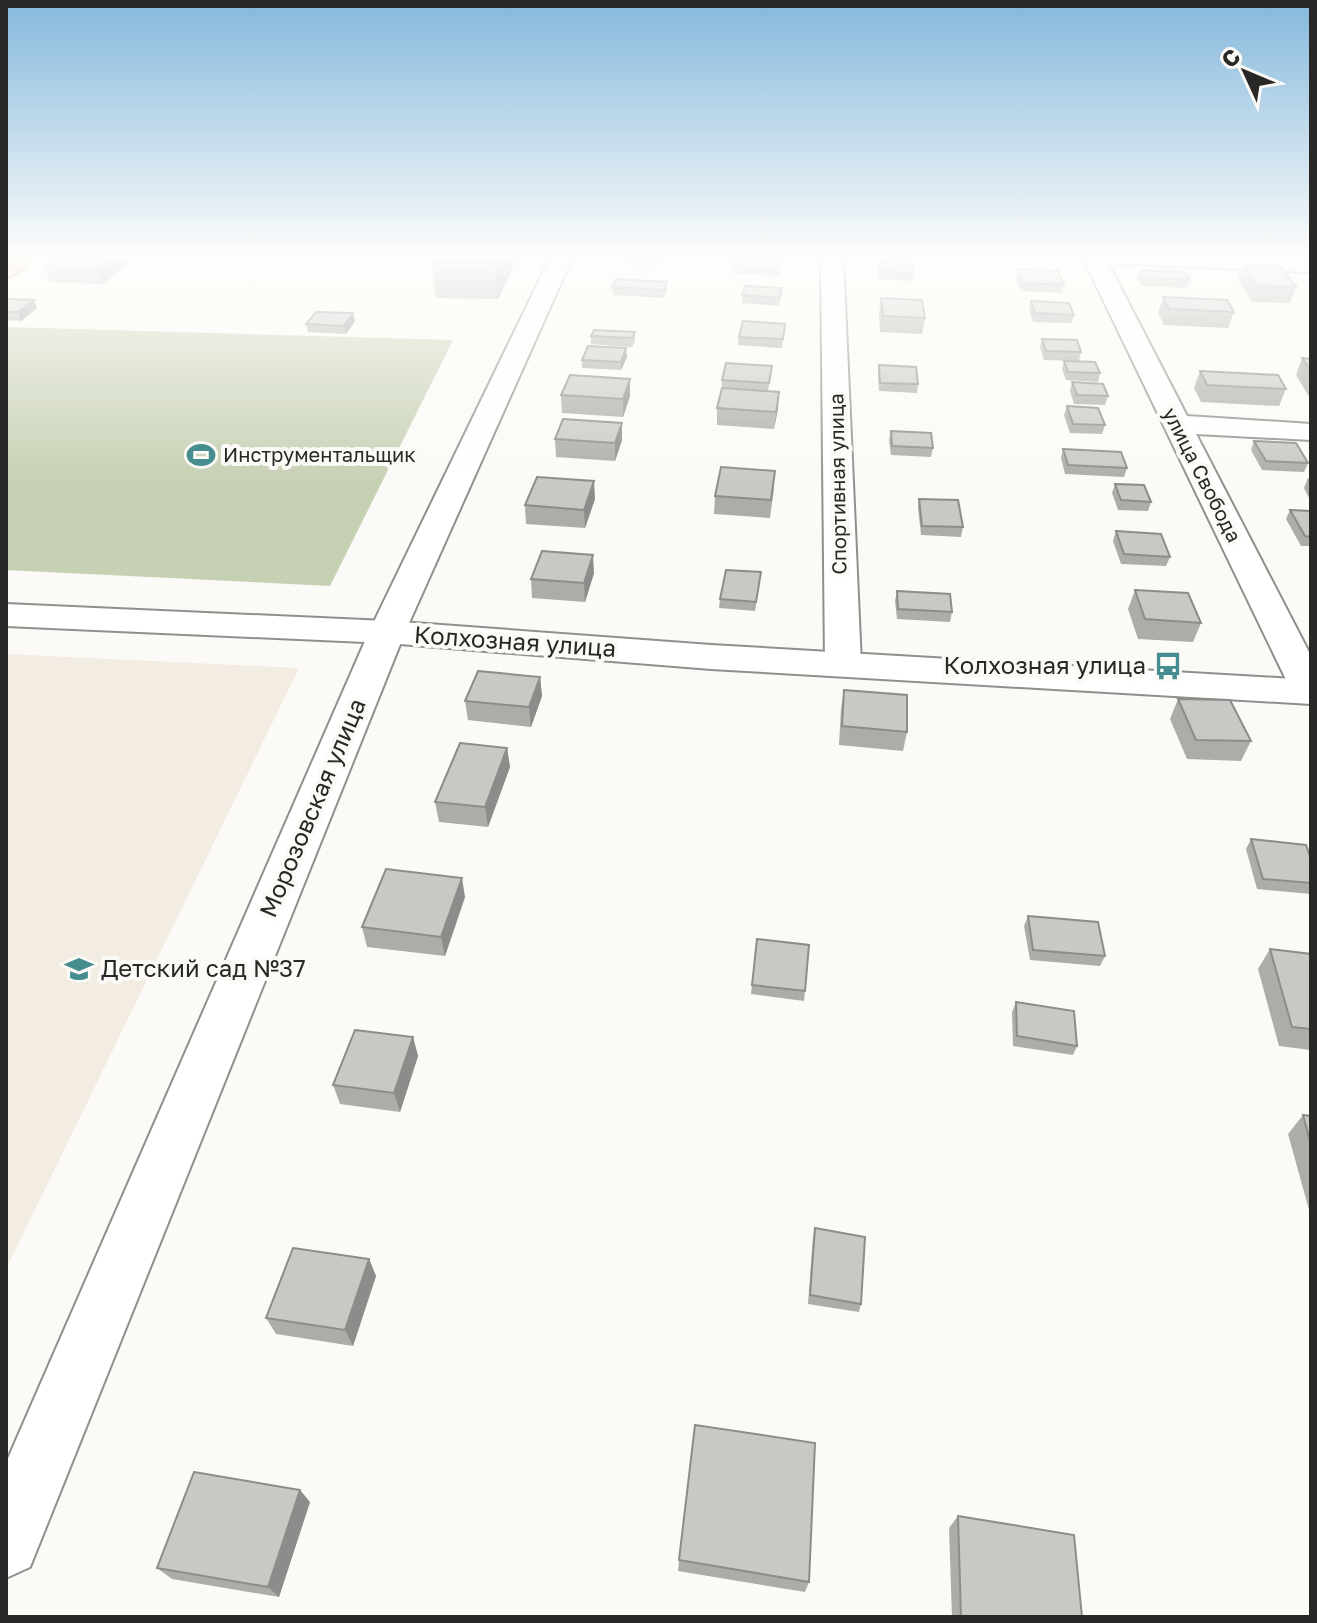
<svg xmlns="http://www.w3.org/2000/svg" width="1317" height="1623" viewBox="0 0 1317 1623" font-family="'Golos Text',sans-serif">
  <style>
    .built { fill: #f2ece2 }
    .green { fill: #c6d0b3 }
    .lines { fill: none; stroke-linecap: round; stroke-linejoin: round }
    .street-casing { stroke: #918f8c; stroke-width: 4 }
    .secondary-casing { stroke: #918f8c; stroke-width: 4 }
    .primary-casing { stroke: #987839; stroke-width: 4 }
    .street { fill: #fff; fill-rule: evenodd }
    .secondary { fill: #fff; fill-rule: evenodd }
    .primary { fill: #e5c88e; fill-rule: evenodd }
    .wall { fill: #aeaca9 }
    .shaded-wall { fill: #8d8c8a }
    .building { fill: #cac8c5; stroke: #8d8c8a; stroke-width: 2 }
    .labels { text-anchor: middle; stroke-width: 8; stroke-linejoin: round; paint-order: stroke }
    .far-poi-label { font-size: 20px; fill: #292827; stroke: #fcfaf6; text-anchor: start }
    .far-street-label { font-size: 20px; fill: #292827; stroke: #fcfaf6 }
    .street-label { font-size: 24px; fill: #292827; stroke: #fcfaf6 }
    .poi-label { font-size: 24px; fill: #292827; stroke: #fcfaf6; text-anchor: end }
  </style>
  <rect width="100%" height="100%" fill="#fcfaf6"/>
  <path class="built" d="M6,654L299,668L6,1269Z"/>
  <path class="green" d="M6,327L453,340L330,586L6,570Z"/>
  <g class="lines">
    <defs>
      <g id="street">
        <path d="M551,256H573L405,632L30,1567L6,1578V1463L369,632Z"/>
        <path d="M821,256H843L861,664L856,672L843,675L830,672L825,664Z"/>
        <path d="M1082,256L1311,258V272L1108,263L1187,416L1311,424V440L1196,434L1311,656V704L1298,700L1292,692Z"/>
      </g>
      <path id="secondary" d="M6,604L387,621L711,645L1311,680V704L711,669L387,643L6,626Z"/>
      <path id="primary" d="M9,256H35L14,275L6,277V259Z"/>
    </defs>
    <use href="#street" class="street-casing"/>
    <use href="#secondary" class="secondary-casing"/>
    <use href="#primary" class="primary-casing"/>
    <use href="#street" class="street"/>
    <use href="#secondary" class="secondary"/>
    <use href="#primary" class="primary"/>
  </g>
  <g class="wall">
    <path d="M518,256L498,299L436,298L431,260Z"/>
    <path d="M624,256H662L658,266L624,264Z"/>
    <path d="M130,261L102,284L50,282L44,266Z"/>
    <path d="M880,263L913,273L912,281L879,279Z"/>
    <path d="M1244,264L1296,287L1290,303L1252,302L1238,280Z"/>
    <path d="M781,265L779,276L732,273L733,266Z"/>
    <path d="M1018,269L1064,285L1062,293L1021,291L1016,277Z"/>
    <path d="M1140,270L1190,280L1187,288L1141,286L1137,278Z"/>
    <path d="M667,282V290L664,298L613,295L612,287Z"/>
    <path d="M782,288L779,306L742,303V295Z"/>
    <path d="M1163,297L1234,312L1228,328L1164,325L1158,313Z"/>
    <path d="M881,298L925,318L922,334L880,332L879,314Z"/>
    <path d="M6,299L37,308L21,321L6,320Z"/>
    <path d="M1031,301L1074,315L1072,323L1033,322L1029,309Z"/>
    <path d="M353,313L355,321L346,334L308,332L306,324Z"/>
    <path d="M785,324L782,348L738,345L739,337Z"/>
    <path d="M635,332V341L632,347L591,344V336Z"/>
    <path d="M1042,339L1081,352L1079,361L1044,360L1040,347Z"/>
    <path d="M626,348L627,357L621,370L582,368V360Z"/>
    <path d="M1302,358L1311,359V400L1296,375Z"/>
    <path d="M1064,361L1100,373L1098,382L1066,380L1062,369Z"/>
    <path d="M879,365L918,384L917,393L879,391L878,374Z"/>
    <path d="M772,366L768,391L778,409L774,429L717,425V408L722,388V380Z"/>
    <path d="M1200,371L1286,389L1279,406L1201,402L1194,388Z"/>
    <path d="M1072,382L1108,396L1105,405L1074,404L1070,391Z"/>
    <path d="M561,395L630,396L623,417L562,413Z"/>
    <path d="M1067,406L1105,425L1102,434L1070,433L1064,415Z"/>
    <path d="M622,423V440L615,461L556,457L555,439Z"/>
    <path d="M891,431L933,448L931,457L891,455L889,440Z"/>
    <path d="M1254,441L1308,463L1304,472L1262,470L1251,450Z"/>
    <path d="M1063,449L1127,468L1124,477L1065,474L1061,458Z"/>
    <path d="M1308,478L1311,479V502L1304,488Z"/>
    <path d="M1115,484L1151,502L1148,511L1118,510L1112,493Z"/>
    <path d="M774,489L770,518L714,514L715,496Z"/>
    <path d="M595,499L585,528L526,524L525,505Z"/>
    <path d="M919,499L963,527L961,537L921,535L918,508Z"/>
    <path d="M1290,510L1311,511V546H1301L1286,519Z"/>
    <path d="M1116,531L1170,557L1166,566L1121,564L1113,541Z"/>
    <path d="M594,573L585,602L532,598L531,579Z"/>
    <path d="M760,582L755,611L719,608L720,599Z"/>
    <path d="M1135,590L1201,623L1193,642L1138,639L1128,609Z"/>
    <path d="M897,591L952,612L950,622L897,619L895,601Z"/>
    <path d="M540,677L542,696L531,727L468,720L465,701Z"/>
    <path d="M844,690L907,732L903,751L839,745L841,709Z"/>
    <path d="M1178,699L1251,741L1241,761L1187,759L1170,719Z"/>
    <path d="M507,748L510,767L488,827L439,822L435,802Z"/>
    <path d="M1251,839L1311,859V894L1257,889L1246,849Z"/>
    <path d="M465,897L445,956L367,947L362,927Z"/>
    <path d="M1028,916L1105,956L1100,966L1030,960L1024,926Z"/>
    <path d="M757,939L805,991L804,1001L751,994Z"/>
    <path d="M1270,949L1311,954V1050L1279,1046L1258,969Z"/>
    <path d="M1016,1002L1077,1046L1073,1055L1013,1046L1012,1012Z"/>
    <path d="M413,1037L418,1056L400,1112L340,1104L333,1085Z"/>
    <path d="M1303,1115L1311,1116V1217L1288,1134Z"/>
    <path d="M815,1228L861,1304L859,1312L808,1304L813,1237Z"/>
    <path d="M369,1259L376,1276L353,1346L276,1334L266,1318Z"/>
    <path d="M310,1502L279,1597L172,1579L157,1568Z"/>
    <path d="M958,1516L1082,1617H952L949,1528Z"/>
    <path d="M679,1560L809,1582L805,1592L678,1571Z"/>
  </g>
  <g class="shaded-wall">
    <path d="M112,256H128L130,261L102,284L96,269Z"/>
    <path d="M497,256H518L498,299L494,262Z"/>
    <path d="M34,300L37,308L21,321L18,312Z"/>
    <path d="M353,313L355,321L346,334L344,326Z"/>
    <path d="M626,348L627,357L621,370V362Z"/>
    <path d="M630,379V396L623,417V399Z"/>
    <path d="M779,392L778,409L774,429L776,412Z"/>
    <path d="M622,423V440L615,461V443Z"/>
    <path d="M594,481L595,499L585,528L584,510Z"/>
    <path d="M593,555L594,573L585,602L584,583Z"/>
    <path d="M540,677L542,696L531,727L529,707Z"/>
    <path d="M507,748L510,767L488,827L485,807Z"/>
    <path d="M462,878L465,897L445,956L441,937Z"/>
    <path d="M413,1037L418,1056L400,1112L394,1093Z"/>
    <path d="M369,1259L376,1276L353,1346L345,1330Z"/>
    <path d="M300,1490L310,1502L279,1597L268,1587Z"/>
  </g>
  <g class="building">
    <path d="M58,256H112L96,269L44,266Z"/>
    <path d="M433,256H497L494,262L431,260Z"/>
    <path d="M659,256L658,258L624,257V256Z"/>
    <path d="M736,256H767L782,257L780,268L733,266Z"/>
    <path d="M880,263L912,264L913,273L880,271Z"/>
    <path d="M1244,264L1280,266L1296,287L1258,286Z"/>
    <path d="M1018,269L1058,271L1064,285L1022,283Z"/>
    <path d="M1140,270L1185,272L1190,280L1143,278Z"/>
    <path d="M616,279L667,282L664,290L612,287Z"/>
    <path d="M745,286L782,288L780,298L742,295Z"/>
    <path d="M1163,297L1227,300L1234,312L1169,309Z"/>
    <path d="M881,298L922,300L925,318L883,316Z"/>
    <path d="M6,299L34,300L18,312H6Z"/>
    <path d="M1031,301L1069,303L1074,315L1035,313Z"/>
    <path d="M316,312L353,313L344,326L306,324Z"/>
    <path d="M743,321L785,324L783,339L739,337Z"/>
    <path d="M594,330L635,332L632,338L591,336Z"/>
    <path d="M1042,339L1077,340L1081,352L1046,351Z"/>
    <path d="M588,346L626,348L621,362L582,360Z"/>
    <path d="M1302,358L1311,359V371Z"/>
    <path d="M1064,361L1095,362L1100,373L1068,372Z"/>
    <path d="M726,363L772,366L769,383L722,380Z"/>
    <path d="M879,365L916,367L918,384L880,383Z"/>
    <path d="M1200,371L1278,375L1286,389L1207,385Z"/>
    <path d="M570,375L630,379L623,399L561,395Z"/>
    <path d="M1072,382L1103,384L1108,396L1077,395Z"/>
    <path d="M722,388L779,392L776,412L717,408Z"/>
    <path d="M1067,406L1098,408L1105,425L1073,424Z"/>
    <path d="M563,419L622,423L615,443L555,439Z"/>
    <path d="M891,431L931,433L933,448L892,446Z"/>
    <path d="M1254,441L1296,443L1308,463L1266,461Z"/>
    <path d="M1063,449L1121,452L1127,468L1068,465Z"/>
    <path d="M721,467L775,471L771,500L715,496Z"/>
    <path d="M537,477L594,481L584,510L525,505Z"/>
    <path d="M1115,484L1144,485L1151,502L1121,500Z"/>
    <path d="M919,499L958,500L963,527L922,526Z"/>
    <path d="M1290,510L1311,511V537L1305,536Z"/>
    <path d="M1116,531L1161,534L1170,557L1124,554Z"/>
    <path d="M542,551L593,555L584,583L531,579Z"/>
    <path d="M726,570L761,572L756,602L720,599Z"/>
    <path d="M1135,590L1188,593L1201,623L1145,619Z"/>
    <path d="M897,591L950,594L952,612L898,609Z"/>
    <path d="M478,671L540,677L529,707L465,701Z"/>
    <path d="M844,690L907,695V732L842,726Z"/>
    <path d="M1178,699L1230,700L1251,741L1196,740Z"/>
    <path d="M460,743L507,748L485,807L435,802Z"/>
    <path d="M1251,839L1306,845L1311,859V883L1263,879Z"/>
    <path d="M386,869L462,878L441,937L362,927Z"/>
    <path d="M1028,916L1098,922L1105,956L1033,950Z"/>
    <path d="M757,939L809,945L805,991L752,985Z"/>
    <path d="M1270,949L1311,954V1029L1292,1027Z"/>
    <path d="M1016,1002L1074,1011L1077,1046L1017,1036Z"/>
    <path d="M355,1030L413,1037L394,1093L333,1085Z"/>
    <path d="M1303,1115L1311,1116V1145Z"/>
    <path d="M815,1228L865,1237L861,1304L810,1295Z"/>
    <path d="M293,1248L369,1259L345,1330L266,1318Z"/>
    <path d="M695,1425L815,1443L809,1582L679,1560Z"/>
    <path d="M194,1472L300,1490L268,1587L157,1568Z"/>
    <path d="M958,1516L1074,1535L1082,1617H961Z"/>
  </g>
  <linearGradient id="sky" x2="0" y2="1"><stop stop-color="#84b8dc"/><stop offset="0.53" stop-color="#fefdfb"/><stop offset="1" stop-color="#fefdfb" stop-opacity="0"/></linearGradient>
  <rect width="1317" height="484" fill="url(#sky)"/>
  <defs>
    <symbol id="stadium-bare" viewBox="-9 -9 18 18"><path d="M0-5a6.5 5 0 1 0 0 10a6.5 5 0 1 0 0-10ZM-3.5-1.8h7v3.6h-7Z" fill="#458d8e" stroke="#fcfaf6" stroke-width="2.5" paint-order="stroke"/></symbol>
    <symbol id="bus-bare" viewBox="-9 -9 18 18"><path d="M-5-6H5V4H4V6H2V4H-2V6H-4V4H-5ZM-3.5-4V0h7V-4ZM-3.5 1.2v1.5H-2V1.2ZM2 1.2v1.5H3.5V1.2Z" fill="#458d8e" stroke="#fcfaf6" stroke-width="2.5" paint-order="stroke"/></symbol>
    <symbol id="school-bare" viewBox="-9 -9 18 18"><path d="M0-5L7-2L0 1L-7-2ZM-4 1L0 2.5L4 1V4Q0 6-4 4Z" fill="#458d8e" stroke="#fcfaf6" stroke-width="2.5" paint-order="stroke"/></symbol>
  </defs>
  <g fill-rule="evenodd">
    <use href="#stadium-bare" x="181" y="435" width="40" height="40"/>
    <use href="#bus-bare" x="1148" y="646" width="40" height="40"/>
    <use href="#school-bare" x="59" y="949" width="40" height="40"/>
  </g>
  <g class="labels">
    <g class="far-poi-label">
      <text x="223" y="462">Инструментальщик</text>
    </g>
    <g class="far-street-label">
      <text transform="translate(1202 475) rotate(63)" y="7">улица Свобода</text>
      <text transform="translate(838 484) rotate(-91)" y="7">Спортивная улица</text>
    </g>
    <g class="street-label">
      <text transform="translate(515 642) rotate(4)" y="8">Колхозная улица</text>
      <text transform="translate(313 808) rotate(-67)" y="8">Морозовская улица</text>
    </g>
    <g class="poi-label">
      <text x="1146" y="674">Колхозная улица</text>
      <text x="101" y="977" text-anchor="start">Детский сад №37</text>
    </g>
  </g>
  <rect width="1317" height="1623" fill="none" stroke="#292827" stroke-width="16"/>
  <g transform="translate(1245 72) rotate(314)" stroke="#fcfaf6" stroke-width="6" paint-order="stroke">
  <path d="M0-6L14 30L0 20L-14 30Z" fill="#292827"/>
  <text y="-12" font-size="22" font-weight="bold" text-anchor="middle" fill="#292827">С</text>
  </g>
</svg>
